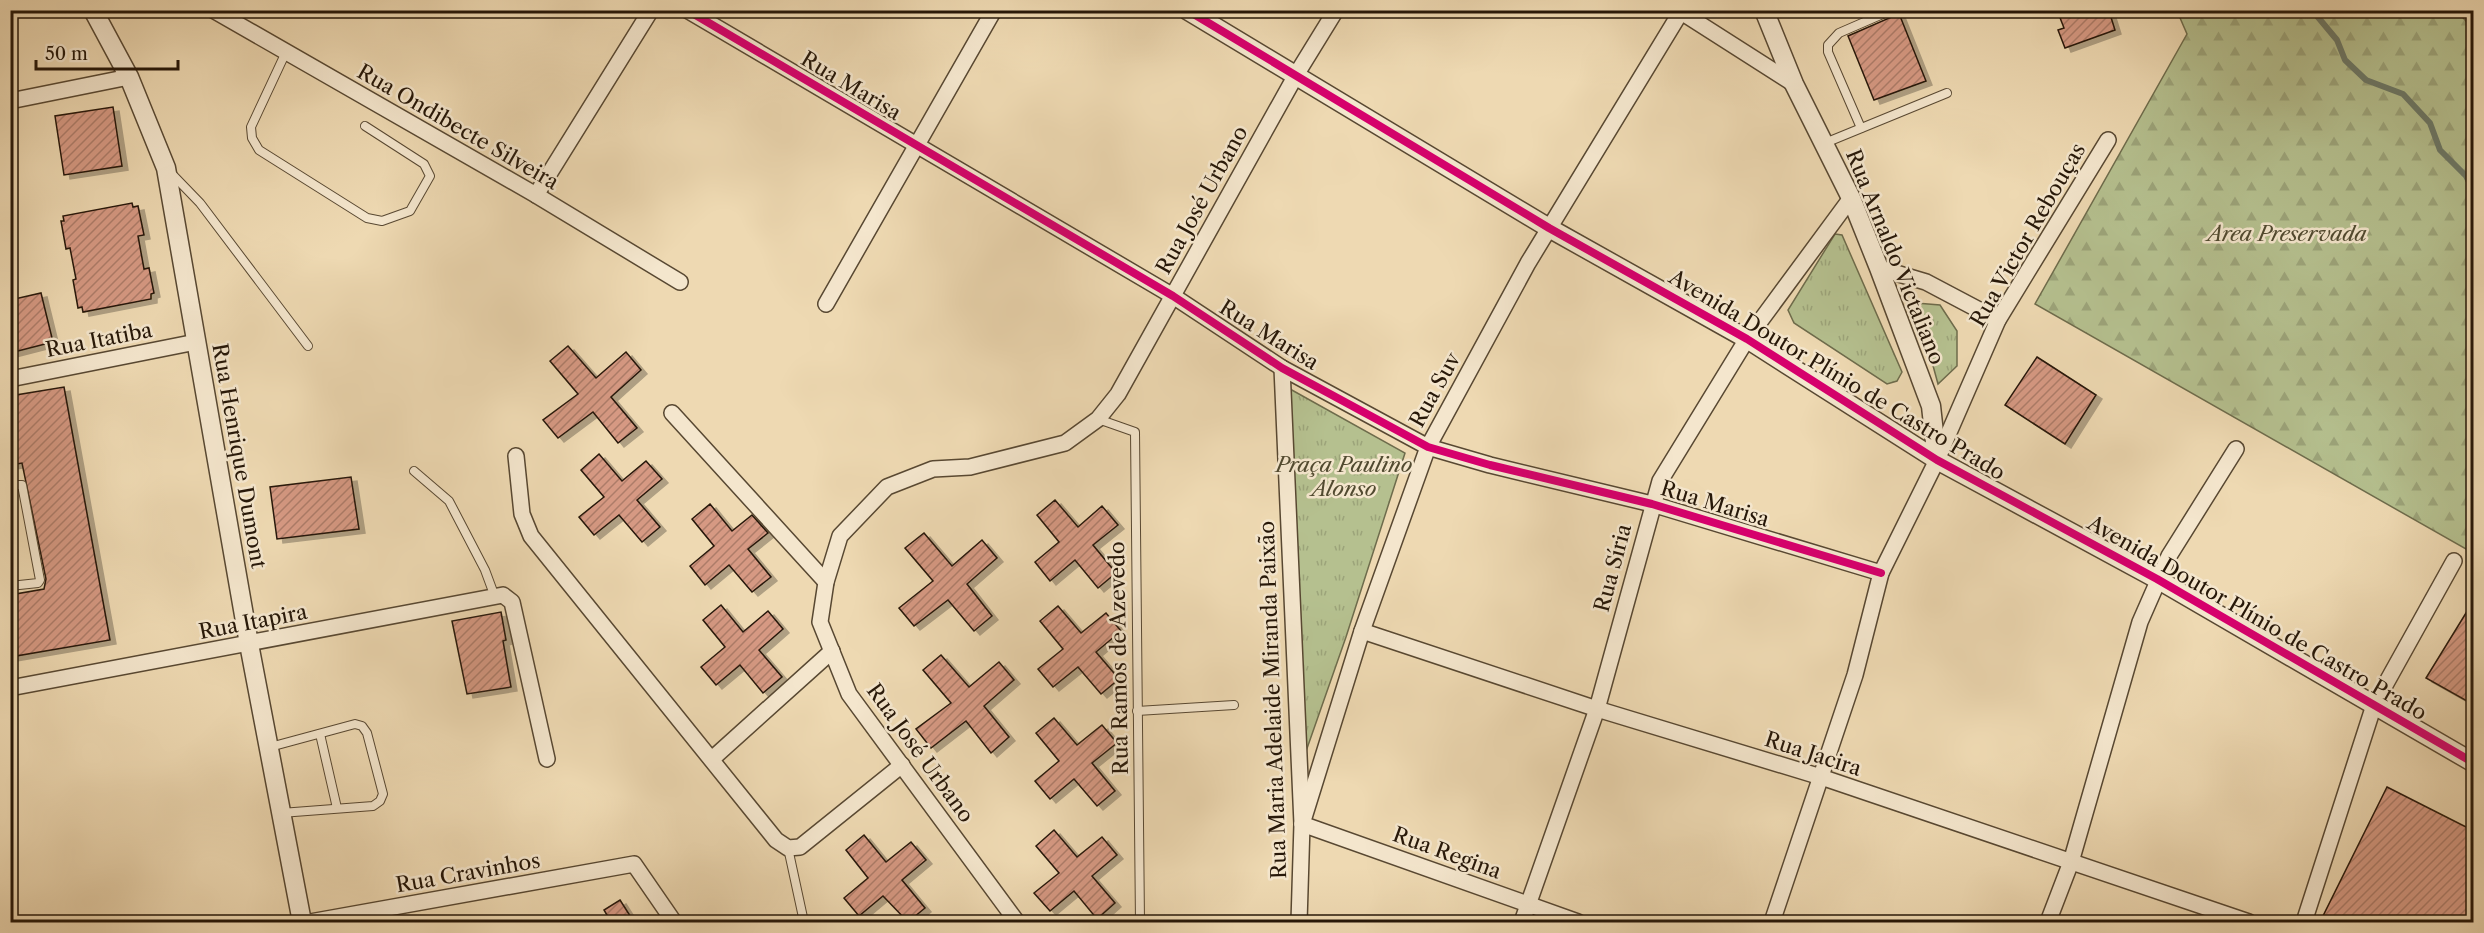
<svg xmlns="http://www.w3.org/2000/svg" width="2484" height="933" viewBox="0 0 2484 933" font-family="'Libre Caslon Text',serif">
  <style>
    .forest { fill: url(#forest-firs); stroke: #6e6c4c; stroke-width: 1.5 }
    .park { fill: url(#park-tufts); stroke: #6e6c4c; stroke-width: 1.5 }
    .lines { fill: none; stroke-linecap: round; stroke-linejoin: round }
    .stream { stroke: #6c7968; stroke-width: 6 }
    .building { fill: url(#building-hatch); stroke: #261708; stroke-width: 1.5; filter: url(#shadow) }
    .service-casing { stroke: #584832; stroke-width: 10 }
    .minor-casing { stroke: #584832; stroke-width: 18 }
    .tertiary-casing { stroke: #584832; stroke-width: 21 }
    .service { stroke: #f4e6cd; stroke-width: 8 }
    .minor { stroke: #f4e6cd; stroke-width: 15 }
    .tertiary { stroke: #f4e6cd; stroke-width: 18 }
    .cycleway-casing { stroke: #f4e6cd; stroke-width: 11 }
    .cycleway { stroke: #d6006c; stroke-width: 8 }
    .labels { text-anchor: middle; stroke-width: 5; stroke-linejoin: round; paint-order: stroke }
    .street-label { font-size: 21px; fill: #261708; stroke: #f4e6cd }
    .park-label { font-size: 21px; font-style: italic; fill: #514a30; stroke: #f4e6cd }
  </style>
  <defs>
    <pattern id="forest-firs" width="22" height="20" patternUnits="userSpaceOnUse" patternTransform="scale(1.5)"><rect width="22" height="20" fill="#b5c08f"/><path d="M5 1l3.5 6h-7zM16 11l3.5 6h-7z" fill="#9ca47a"/></pattern>
    <pattern id="park-tufts" width="24" height="20" patternUnits="userSpaceOnUse" patternTransform="scale(1.5)"><rect width="24" height="20" fill="#b5c08f"/><path d="M3 7l-1-3M5 7V3M7 7l1-3M15 17l-1-3M17 17v-4M19 17l1-3" fill="none" stroke="#9ca47a"/></pattern>
    <pattern id="building-hatch" width="6" height="6" patternUnits="userSpaceOnUse" patternTransform="scale(1.5)"><rect width="6" height="6" fill="#d69983"/><path d="M-1 1l2-2M0 6l6-6M5 7l2-2" fill="none" stroke="#ad7c69"/></pattern>
    <filter id="shadow"><feDropShadow dx="6" dy="4" stdDeviation="0" flood-color="#0004"/></filter>
  </defs>
  <rect width="100%" height="100%" fill="#eed9b2"/>
  <filter id="stains"><feTurbulence type="fractalNoise" baseFrequency=".00333" numOctaves="4"/><feColorMatrix values="0 0 0 0 .2 0 0 0 0 .09 0 0 0 0 .02 0 0 0 .5 -.17"/></filter>
  <radialGradient id="worn" r=".72"><stop offset=".6" stop-color="#630" stop-opacity="0"/><stop offset="1" stop-color="#630" stop-opacity=".3"/></radialGradient>
  <path class="forest" d="M2177,11H2457L2473,29V553L2035,304L2187,34Z"/>
  <g class="park">
    <path d="M1835,234L1842,235L1902,372L1897,381L1887,384L1794,323L1788,310Z"/>
    <path d="M1916,303L1940,305L1957,331V366L1938,384Z"/>
    <path d="M1290,389L1405,453L1346,637L1304,757Z"/>
  </g>
  <g class="lines">
    <path class="stream" d="M2312,10L2337,40L2345,60L2366,80L2403,94L2430,123L2440,150L2466,176L2474,192"/>
  </g>
  <g class="building">
    <path d="M2057,10H2093L2095,15L2109,11L2115,30L2065,48L2058,30L2064,28Z"/>
    <path d="M1898,11L1926,81L1874,100L1848,36L1894,16Z"/>
    <path d="M113,107L122,166L64,175L55,116Z"/>
    <path d="M132,203L133,207L138,206L144,235L138,236L144,269L149,268L154,293L151,294V299L83,312L82,307L78,308L73,280L76,279L70,248L66,249L61,221H64L63,216Z"/>
    <path d="M41,293L53,342L10,353V300Z"/>
    <path d="M568,346L596,378L626,352L641,370L611,397L637,428L618,443L593,412L558,438L543,420L578,394L550,361Z"/>
    <path d="M2037,357L2096,395L2065,444L2005,405Z"/>
    <path d="M64,387L110,640L10,657V595L44,589L46,579L22,463L10,465V396Z"/>
    <path d="M599,454L622,481L646,461L662,479L637,500L660,527L642,542L619,515L594,535L579,517L604,497L581,470Z"/>
    <path d="M351,477L359,529L277,539L270,487Z"/>
    <path d="M1055,500L1078,527L1102,506L1118,525L1093,545L1116,573L1098,588L1075,560L1050,581L1035,562L1059,542L1037,515Z"/>
    <path d="M710,504L732,531L752,515L768,533L748,549L771,577L752,592L729,565L705,585L690,566L714,546L692,519Z"/>
    <path d="M924,533L952,566L982,540L997,558L967,584L992,616L974,631L948,600L914,626L899,608L933,581L905,548Z"/>
    <path d="M2474,600V705L2426,678Z"/>
    <path d="M721,605L743,632L768,611L783,629L759,650L782,677L763,693L740,665L716,685L701,667L725,647L703,620Z"/>
    <path d="M1058,606L1081,633L1106,613L1121,631L1096,652L1119,679L1101,694L1078,667L1053,687L1038,669L1063,649L1040,621Z"/>
    <path d="M501,612L506,640L503,641L511,687L467,694L452,621Z"/>
    <path d="M941,655L969,687L999,662L1014,680L984,706L1009,737L991,753L966,721L931,748L916,729L951,703L923,670Z"/>
    <path d="M1054,718L1077,745L1102,725L1117,743L1092,763L1115,791L1097,806L1074,779L1050,799L1035,781L1059,761L1036,733Z"/>
    <path d="M2387,787L2474,831V922H2335L2323,916Z"/>
    <path d="M1054,830L1077,857L1102,837L1117,855L1092,876L1115,903L1097,919L1074,891L1050,911L1034,893L1059,873L1036,846Z"/>
    <path d="M864,835L886,862L911,842L926,860L902,880L925,908L908,922L883,896L859,916L844,898L868,878L846,850Z"/>
    <path d="M620,900L634,922H611L604,910Z"/>
  </g>
  <g class="lines">
    <defs>
      <g id="service">
        <path d="M286,52L251,127L252,138L259,150L367,218L382,221L410,211L430,176L424,164L365,126"/>
        <path d="M1861,128L1828,52V45L1839,33L1892,10"/>
        <path d="M1825,143L1947,93"/>
        <path d="M171,173L200,203L308,346"/>
        <path d="M1098,419L1135,432L1140,922"/>
        <path d="M414,471L449,501L485,570L495,597"/>
        <path d="M10,485H22L40,580L38,583L10,586"/>
        <path d="M1137,711L1234,705"/>
        <path d="M320,734L337,808"/>
        <path d="M270,747L355,724L362,726L367,733L383,794L380,801L373,806L281,813"/>
        <path d="M788,848L804,922"/>
      </g>
      <g id="minor">
        <path d="M213,10L536,195L680,282"/>
        <path d="M687,10L1173,296L1282,368L1428,447L1490,465L1652,504L1881,573"/>
        <path d="M1678,10L1794,84"/>
        <path d="M10,101L129,77"/>
        <path d="M536,195L651,10"/>
        <path d="M1879,268L1926,282L1998,320"/>
        <path d="M826,304L994,10"/>
        <path d="M1282,368L1302,824L1299,922"/>
        <path d="M10,379L196,342"/>
        <path d="M672,413L826,582"/>
        <path d="M516,456L522,514L531,536L776,840L788,848L800,847L902,765"/>
        <path d="M1362,631L1597,709L1821,777L2249,922"/>
        <path d="M10,688L503,595L512,602L547,759"/>
        <path d="M712,759L832,651"/>
        <path d="M1302,824L1362,631L1428,447L1528,263L1682,10"/>
        <path d="M1302,824L1578,922"/>
        <path d="M310,922L634,864L674,922"/>
        <path d="M1017,922L849,694L820,622L826,582L840,536L887,487L933,469L970,467L1065,443L1098,419L1118,394L1296,75L1336,10"/>
        <path d="M1522,922L1597,709L1660,481L1747,339L1851,198"/>
        <path d="M1772,922L1855,675L1881,573L1937,460L1998,320L2108,140"/>
        <path d="M2048,922L2071,862L2140,622L2169,556L2236,449"/>
        <path d="M2304,922L2374,705L2454,561"/>
      </g>
      <g id="tertiary">
        <path d="M93,10L129,77L166,168L249,644L302,922"/>
        <path d="M1187,10L1549,228L1747,339L1937,460L2157,579L2474,763"/>
        <path d="M1764,10L1794,84L1851,198L1879,268L1931,406L1937,460"/>
      </g>
    </defs>
    <use href="#service" class="service-casing"/>
    <use href="#minor" class="minor-casing"/>
    <use href="#tertiary" class="tertiary-casing"/>
    <use href="#service" class="service"/>
    <use href="#minor" class="minor"/>
    <use href="#tertiary" class="tertiary"/>
    <defs>
      <g id="cycleway">
        <path d="M687,10L1173,296L1282,368L1428,447L1490,465L1652,504L1881,573"/>
        <path d="M1187,10L1549,228L1747,339L1937,460L2157,579L2474,763"/>
      </g>
    </defs>
    <use href="#cycleway" class="cycleway-casing"/>
    <use href="#cycleway" class="cycleway"/>
  </g>
  <g class="labels">
    <g class="street-label">
      <text transform="translate(851 86) rotate(31)" y="7">Rua Marisa</text>
      <text transform="translate(458 127) rotate(30)" y="7">Rua Ondibecte Silveira</text>
      <text transform="translate(1202 200) rotate(-61)" y="7">Rua José Urbano</text>
      <text transform="translate(2028 235) rotate(-60)" y="7">Rua Victor Rebouças</text>
      <text transform="translate(1895 257) rotate(68)" y="7">Rua Arnaldo Victaliano</text>
      <text transform="translate(1269 335) rotate(32)" y="7">Rua Marisa</text>
      <text transform="translate(99 340) rotate(-11)" y="7">Rua Itatiba</text>
      <text transform="translate(1837 375) rotate(31)" y="7">Avenida Doutor Plínio de Castro Prado</text>
      <text transform="translate(1435 390) rotate(-61)" y="7">Rua Suv</text>
      <text transform="translate(239 456) rotate(80)" y="7">Rua Henrique Dumont</text>
      <text transform="translate(1715 504) rotate(17)" y="7">Rua Marisa</text>
      <text transform="translate(1613 568) rotate(-75)" y="7">Rua Síria</text>
      <text transform="translate(2257 618) rotate(30)" y="7">Avenida Doutor Plínio de Castro Prado</text>
      <text transform="translate(253 622) rotate(-11)" y="7">Rua Itapira</text>
      <text transform="translate(1119 658) rotate(-91)" y="7">Rua Ramos de Azevedo</text>
      <text transform="translate(1273 700) rotate(-92)" y="7">Rua Maria Adelaide Miranda Paixão</text>
      <text transform="translate(920 753) rotate(54)" y="7">Rua José Urbano</text>
      <text transform="translate(1813 754) rotate(18)" y="7">Rua Jacira</text>
      <text transform="translate(1447 853) rotate(20)" y="7">Rua Regina</text>
      <text transform="translate(468 873) rotate(-10)" y="7">Rua Cravinhos</text>
    </g>
    <g class="park-label">
      <text x="2287" y="241">Area Preservada</text>
      <text x="1344" y="472">Praça Paulino<tspan x="1344" dy="24">Alonso</tspan></text>
    </g>
  </g>
  <rect width="2484" height="933" fill="none" stroke="#eed9b2" stroke-width="36"/>
  <rect x="12" y="12" width="2460" height="909" fill="none" stroke="#261708" stroke-width="3"/>
  <rect x="18" y="18" width="2448" height="897" fill="none" stroke="#261708" stroke-width="1.5"/>
  <path d="M36 60v9h142v-9" fill="none" stroke="#261708" stroke-width="3"/>
  <text x="45" y="60" font-size="18" fill="#261708" stroke="#f4e6cd" stroke-width="4.5" paint-order="stroke">50 m</text>
  <rect width="100%" height="100%" filter="url(#stains)"/>
  <rect width="100%" height="100%" fill="url(#worn)"/>
</svg>
